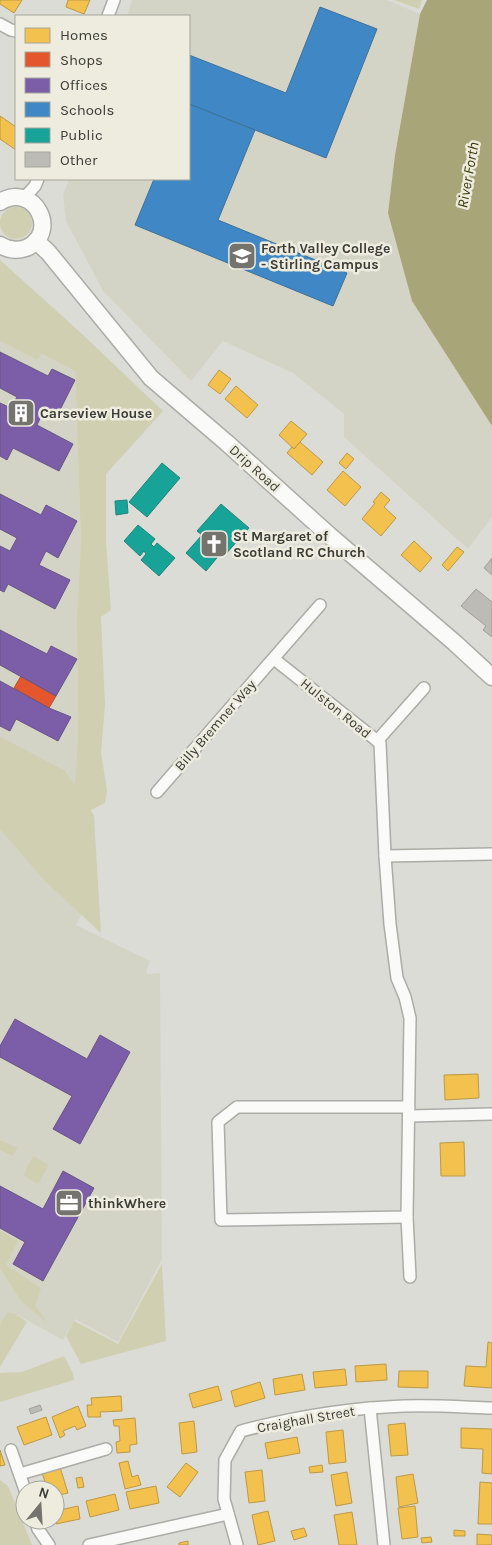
<svg xmlns="http://www.w3.org/2000/svg" width="492" height="1545" viewBox="0 0 492 1545" font-family="Karla,sans-serif">
  <style>
    .built { fill: #d4d4c6 }
    .green { fill: #d1cfb1 }
    .water { fill: #a8a578 }
    .homes { fill: #f2c14e; stroke: #bb9947 }
    .shops { fill: #e4572e; stroke: #b24f30 }
    .offices { fill: #7b5ea7; stroke: #685485 }
    .schools { fill: #3f88c5; stroke: #3e719a }
    .public { fill: #17a398; stroke: #22847b }
    .building { fill: #bcbbb6; stroke: #a09f9a }
    .lines { fill: none; stroke-linecap: round; stroke-linejoin: round }
    .street-casing { stroke: #acaca7; stroke-width: 14 }
    .secondary-casing { stroke: #acaca7; stroke-width: 19 }
    .street { stroke: #fafaf9; stroke-width: 11 }
    .secondary { stroke: #fafaf9; stroke-width: 16 }
    .labels { text-anchor: middle; stroke-width: 5; stroke-linejoin: round; paint-order: stroke }
    .poi-label { font-size: 14px; font-weight: bold; fill: #3c3b36; stroke: #edecdf; text-anchor: start }
    .street-label { font-size: 14px; fill: #3c3b36; stroke: #edecdf }
    .water-label { font-size: 15px; font-style: italic; fill: #3f3b08; stroke: #edecdf }
  </style>
  <rect width="100%" height="100%" fill="#dcdcd6"/>
  <g class="built">
    <path d="M132,0H387L420,14L395,155L388,213L412,301L492,426V517L468,549L344,437V414L293,373L223,341L191,381L103,291L66,221L63,195L69,179H189V16H127Z"/>
    <path d="M0,341L37,360L40,354L75,371L81,541L77,668L80,806L88,902L76,925L150,961L146,972L148,974L160,973L162,1259L118,1342L75,1319L63,1340L14,1313L7,1312L0,1324Z"/>
  </g>
  <g class="green">
    <path d="M394,0H422L419,9Z"/>
    <circle cx="16" cy="223" r="16"/>
    <path d="M0,260L81,333L163,411L106,474V542L111,610L101,617L105,704L101,753L107,790L105,803L91,810L94,816L101,933L44,880L0,829V737L64,770L75,786L78,741L77,620L81,541L75,371L41,354L37,360L0,341Z"/>
    <path d="M0,1140L18,1148L13,1156L0,1150Z"/>
    <path d="M33,1156L49,1165L38,1184L23,1175Z"/>
    <path d="M0,1231L18,1241L6,1265L41,1288L35,1305L47,1323L21,1301L0,1268Z"/>
    <path d="M162,1264L166,1341L81,1364L66,1336L74,1321L118,1344Z"/>
    <path d="M7,1312L14,1313L27,1322L0,1367V1324Z"/>
    <path d="M64,1356L73,1373L74,1380L0,1402V1373L22,1372Z"/>
    <path d="M0,1480L8,1486L32,1545H0Z"/>
  </g>
  <path class="water" d="M427,0H492V426L412,301L388,213L395,155L420,14Z"/>
  <g class="homes">
    <path d="M0,0H22L14,13L0,4Z"/>
    <path d="M68,0H90L84,14L66,7Z"/>
    <path d="M0,116L16,127V150L0,139Z"/>
    <path d="M219,370L231,379L220,394L208,385Z"/>
    <path d="M236,386L258,405L247,418L225,399Z"/>
    <path d="M291,421L307,434L294,449L279,435Z"/>
    <path d="M300,442L323,462L312,475L287,453L292,447L294,449Z"/>
    <path d="M347,453L354,459L346,469L339,463Z"/>
    <path d="M343,471L361,487L345,506L327,490Z"/>
    <path d="M381,492L390,500L384,507L396,518L381,536L362,519L375,503L373,502Z"/>
    <path d="M414,541L432,558L420,572L401,555Z"/>
    <path d="M457,547L464,552L448,571L442,565Z"/>
    <path d="M478,1074L479,1098L445,1100L444,1075Z"/>
    <path d="M464,1142L465,1176H441L440,1143Z"/>
    <path d="M488,1342L492,1343V1388L464,1386L466,1366L486,1367Z"/>
    <path d="M386,1364L387,1380L356,1382L355,1366Z"/>
    <path d="M345,1369L347,1385L315,1388L313,1372Z"/>
    <path d="M399,1371H428V1388L398,1387Z"/>
    <path d="M302,1374L305,1390L275,1395L273,1379Z"/>
    <path d="M260,1382L265,1398L235,1407L231,1391Z"/>
    <path d="M218,1386L222,1400L193,1408L189,1394Z"/>
    <path d="M121,1396L122,1411L100,1412L101,1417H88L87,1405H92L91,1398Z"/>
    <path d="M78,1406L86,1426L77,1430L75,1426L63,1431L65,1435L60,1438L52,1417Z"/>
    <path d="M46,1417L52,1435L24,1445L17,1427Z"/>
    <path d="M135,1418L137,1444L130,1445V1452L117,1453L116,1442L120,1441L119,1426H114L113,1420Z"/>
    <path d="M194,1421L197,1452L182,1454L179,1423Z"/>
    <path d="M405,1423L408,1455L391,1456L388,1425Z"/>
    <path d="M461,1428L492,1429V1474L482,1473L483,1449L461,1448Z"/>
    <path d="M343,1430L346,1462L329,1464L326,1432Z"/>
    <path d="M297,1437L300,1453L268,1459L265,1443Z"/>
    <path d="M0,1450L5,1465L0,1466Z"/>
    <path d="M128,1461L132,1477L138,1475L141,1485L125,1489L119,1463Z"/>
    <path d="M186,1463L198,1472L180,1497L167,1487Z"/>
    <path d="M322,1465L323,1472L310,1473L309,1467Z"/>
    <path d="M60,1467L68,1493L55,1496V1490H48L42,1473Z"/>
    <path d="M262,1470L265,1501L249,1503L245,1472Z"/>
    <path d="M347,1472L352,1503L336,1506L331,1475Z"/>
    <path d="M413,1474L418,1503L399,1507L396,1477Z"/>
    <path d="M82,1477L84,1487L78,1488L76,1478Z"/>
    <path d="M480,1482L492,1483V1524H478Z"/>
    <path d="M156,1486L159,1503L130,1509L126,1492Z"/>
    <path d="M115,1494L119,1510L90,1517L86,1501Z"/>
    <path d="M78,1506L80,1519L56,1524L55,1511Z"/>
    <path d="M415,1506L418,1537L402,1539L398,1508Z"/>
    <path d="M268,1511L275,1541L258,1545L252,1515Z"/>
    <path d="M352,1512L357,1545H339L334,1515Z"/>
    <path d="M304,1528L307,1536L294,1540L291,1531Z"/>
    <path d="M454,1530L465,1531V1536H454Z"/>
    <path d="M477,1534L492,1535V1545H477Z"/>
    <path d="M431,1537L432,1542L422,1543L421,1538Z"/>
    <path d="M188,1541V1545H179V1543Z"/>
  </g>
  <path class="shops" d="M21,676L56,696L49,708L14,688Z"/>
  <g class="offices">
    <path d="M0,352L48,376L52,369L75,380L57,416L44,410L37,425L73,444L59,471L13,448L7,460L0,456V403L11,408L17,397L0,388Z"/>
    <path d="M0,494L41,515L46,505L77,521L58,558L46,551L39,565L70,580L55,609L8,584L4,592L0,590V546L10,551L17,538L0,529Z"/>
    <path d="M0,630L47,654L51,646L77,659L56,696L0,665Z"/>
    <path d="M0,681L49,708L71,717L58,741L16,719L10,731L0,726Z"/>
    <path d="M15,1019L87,1059L100,1035L130,1052L80,1144L53,1129L72,1096L0,1057V1046Z"/>
    <path d="M63,1171L94,1188L43,1281L13,1264L25,1242L0,1228V1186L43,1209Z"/>
  </g>
  <g class="schools">
    <path d="M320,7L377,29L326,158L189,104V55L286,93Z"/>
    <path d="M189,104L255,130L218,220L347,273L333,306L135,225L154,179H189Z"/>
  </g>
  <g class="public">
    <path d="M162,463L180,478L147,517L129,502Z"/>
    <path d="M127,500L128,513L116,515L115,501Z"/>
    <path d="M221,504L249,528L224,556L221,553L206,571L186,553L202,535L197,531Z"/>
    <path d="M138,525L155,539L151,544L154,547L157,543L175,558L159,576L141,560L146,554L144,551L140,556L124,541Z"/>
  </g>
  <g class="building">
    <path d="M492,558V575L484,568Z"/>
    <path d="M476,589L492,602V637L483,630L486,626L461,606Z"/>
    <path d="M40,1405L42,1410L31,1414L29,1409Z"/>
  </g>
  <g class="lines">
    <defs>
      <g id="street">
        <path d="M108,16L114,0"/>
        <path d="M0,24L11,30L16,31"/>
        <path d="M24,198L35,186L38,179"/>
        <path d="M274,659L380,743L385,856L390,924L397,978L405,997L410,1018L407,1217L221,1220L218,1122L237,1107H409"/>
        <path d="M377,741L424,688"/>
        <path d="M157,792L320,605"/>
        <path d="M385,856L492,854"/>
        <path d="M409,1116L492,1114"/>
        <path d="M407,1217L410,1277"/>
        <path d="M370,1408L384,1545"/>
        <path d="M11,1450L25,1490"/>
        <path d="M20,1474L106,1449"/>
        <path d="M35,1520L38,1529L49,1545"/>
        <path d="M89,1545L228,1514"/>
        <path d="M237,1545L224,1499L225,1460L241,1431C294,1417 349,1408 404,1406C433,1405 463,1407 492,1408"/>
      </g>
      <g id="secondary">
        <path d="M0,202C34,181 61,233 26,248C17,251 8,250 0,245"/>
        <path d="M36,241L48,252L151,378L227,443L329,535L455,643L492,677"/>
      </g>
    </defs>
    <use href="#street" class="street-casing"/>
    <use href="#secondary" class="secondary-casing"/>
    <use href="#street" class="street"/>
    <use href="#secondary" class="secondary"/>
  </g>
  <defs>
    <symbol id="university-square" viewBox="-11 -11 22 22"><rect x="-9" y="-9" width="18" height="18" rx="4" fill="#74736e" stroke="#edecdf"/><path d="M0-5L7-2L0 1L-7-2ZM-4 1L0 2.5L4 1V4Q0 6-4 4Z" fill="#fff"/></symbol>
    <symbol id="building-square" viewBox="-11 -11 22 22"><rect x="-9" y="-9" width="18" height="18" rx="4" fill="#74736e" stroke="#edecdf"/><path d="M-4-6H4V6H1V3H-1V6H-4ZM-2.5-4.3h1.7v1.8h-1.7ZM.8-4.3h1.7v1.8H.8ZM-2.5-1h1.7V.8h-1.7ZM.8-1h1.7V.8H.8Z" fill="#fff"/></symbol>
    <symbol id="church-square" viewBox="-11 -11 22 22"><rect x="-9" y="-9" width="18" height="18" rx="4" fill="#74736e" stroke="#edecdf"/><path d="M-1.2-6h2.4v3.5h3.3v2.4h-3.3V6h-2.4V-.1h-3.3v-2.4h3.3Z" fill="#fff"/></symbol>
    <symbol id="office-square" viewBox="-11 -11 22 22"><rect x="-9" y="-9" width="18" height="18" rx="4" fill="#74736e" stroke="#edecdf"/><path d="M-6-3h4V-5.5h4V-3h4V5H-6ZM-1-4.5V-3h2v-1.5ZM-6 0V1H6V0Z" fill="#fff"/></symbol>
  </defs>
  <g fill-rule="evenodd">
    <use href="#university-square" x="226" y="240" width="32" height="32"/>
    <use href="#building-square" x="5" y="397" width="32" height="32"/>
    <use href="#church-square" x="198" y="528" width="32" height="32"/>
    <use href="#office-square" x="53" y="1187" width="32" height="32"/>
  </g>
  <g class="labels">
    <g class="poi-label">
      <text x="261" y="253">Forth Valley College<tspan x="261" dy="16">- Stirling Campus</tspan></text>
      <text x="40" y="418">Carseview House</text>
      <text x="233" y="541">St Margaret of<tspan x="233" dy="16">Scotland RC Church</tspan></text>
      <text x="88" y="1208">thinkWhere</text>
    </g>
    <g class="street-label">
      <text transform="translate(255 468) rotate(42)" y="5">Drip Road</text>
      <text transform="translate(336 708) rotate(39)" y="5">Hulston Road</text>
      <text transform="translate(215 725) rotate(-49)" y="5">Billy Bremner Way</text>
      <text transform="translate(306 1419) rotate(-10)" y="5">Craighall Street</text>
    </g>
    <g class="water-label">
      <text transform="translate(468 175) rotate(-80)" y="5">River Forth</text>
    </g>
  </g>
  <rect x="15" y="15" width="175" height="165" fill="#edecdf" stroke="#a6a59b"/>
  <rect x="25" y="28" width="25" height="15" fill="#f2c14e" stroke="#a6a59b"/>
  <text x="60" y="40" font-size="15" fill="#3c3b36">Homes</text>
  <rect x="25" y="52" width="25" height="15" fill="#e4572e" stroke="#a6a59b"/>
  <text x="60" y="65" font-size="15" fill="#3c3b36">Shops</text>
  <rect x="25" y="78" width="25" height="15" fill="#7b5ea7" stroke="#a6a59b"/>
  <text x="60" y="90" font-size="15" fill="#3c3b36">Offices</text>
  <rect x="25" y="102" width="25" height="15" fill="#3f88c5" stroke="#a6a59b"/>
  <text x="60" y="115" font-size="15" fill="#3c3b36">Schools</text>
  <rect x="25" y="128" width="25" height="15" fill="#17a398" stroke="#a6a59b"/>
  <text x="60" y="140" font-size="15" fill="#3c3b36">Public</text>
  <rect x="25" y="152" width="25" height="15" fill="#bcbbb6" stroke="#a6a59b"/>
  <text x="60" y="165" font-size="15" fill="#3c3b36">Other</text>
  <g transform="translate(40 1505) rotate(18)"><circle r="24" fill="#edecdf" stroke="#a6a59b"/>
  <path d="M0-4L9 19L0 12L-9 19Z" fill="#74736e"/>
  <text y="-8" font-size="14" font-weight="bold" text-anchor="middle" fill="#3c3b36">N</text>
  </g>
</svg>
